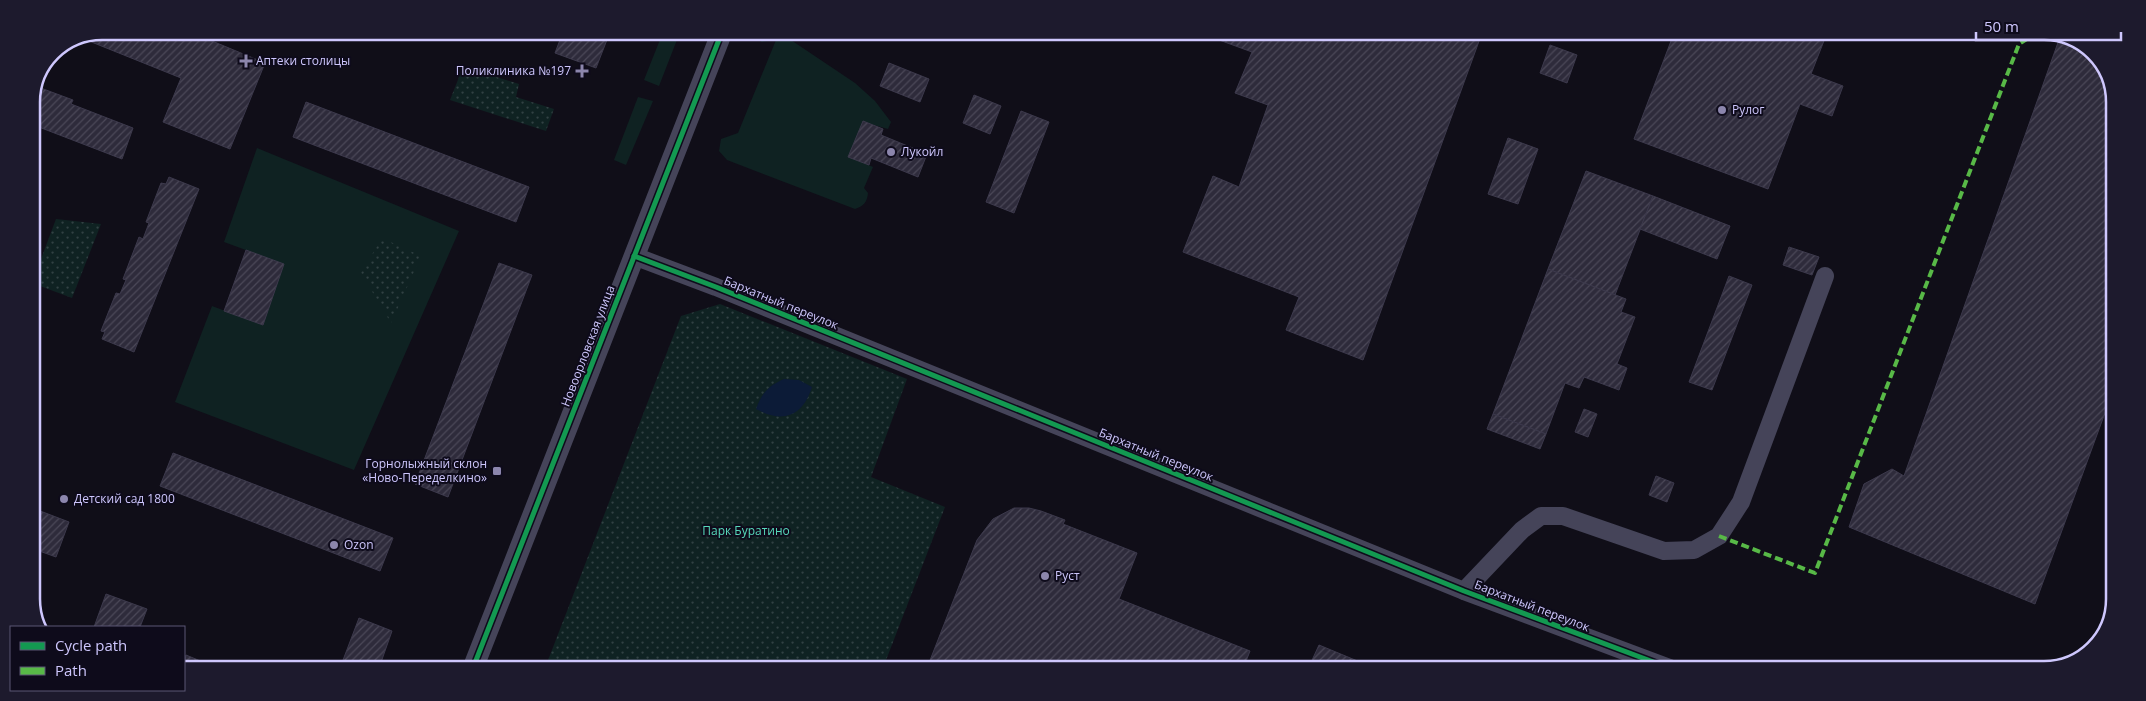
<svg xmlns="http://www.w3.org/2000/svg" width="2146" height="701" viewBox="0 0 2146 701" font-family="'Open Sans',sans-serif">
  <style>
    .green { fill: #0f2222 }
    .park { fill: url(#park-dots) }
    .water { fill: #0c1b37 }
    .building { fill: url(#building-hatch); stroke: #3c394c }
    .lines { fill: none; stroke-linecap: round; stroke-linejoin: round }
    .minor { stroke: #454459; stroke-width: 18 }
    .tertiary { stroke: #454459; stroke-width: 21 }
    .quiet { stroke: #58b947; stroke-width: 4; stroke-dasharray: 8 4; stroke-linecap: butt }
    .cycleway-casing { stroke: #0e0b1b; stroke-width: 8 }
    .cycleway { stroke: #139951; stroke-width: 5 }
    .poi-dot { fill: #8c86ad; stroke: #0e0b1b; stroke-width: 2 }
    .labels { text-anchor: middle; stroke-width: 4; stroke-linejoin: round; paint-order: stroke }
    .poi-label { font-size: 12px; fill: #cec7fd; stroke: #0e0b1b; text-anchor: start }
    .street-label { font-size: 12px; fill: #cec7fd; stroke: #0e0b1b }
    .park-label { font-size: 12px; fill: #57d9bb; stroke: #0e0b1b }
    .rim { fill: none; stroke: #cec7fd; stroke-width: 2.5 }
  </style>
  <defs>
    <pattern id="park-dots" width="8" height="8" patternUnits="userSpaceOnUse" patternTransform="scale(1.25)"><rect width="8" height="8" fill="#0f2222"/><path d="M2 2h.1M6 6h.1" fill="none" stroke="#314143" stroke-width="1.8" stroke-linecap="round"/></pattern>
    <pattern id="building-hatch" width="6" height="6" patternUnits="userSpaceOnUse" patternTransform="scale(1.25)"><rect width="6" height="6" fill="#2e2b3b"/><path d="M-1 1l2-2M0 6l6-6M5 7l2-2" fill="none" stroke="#4b4858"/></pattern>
  </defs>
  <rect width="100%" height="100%" fill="#100e18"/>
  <g class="green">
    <path d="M663,32H680L659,86L644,80Z"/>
    <path d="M774,32H779L855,83L875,101L891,122L888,129L863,122L849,156L873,167L864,188L868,193C867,202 864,206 855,209L727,160L719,151L721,139L738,133L776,40L761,42L763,37Z"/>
    <path d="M638,97L653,101L626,165L614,160Z"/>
    <path d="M257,148L459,231L354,470L175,402L212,306L263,325L284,264L224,242Z"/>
  </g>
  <g class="park">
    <path d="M461,72L490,75L519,84L516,97L554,109L546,131L450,100Z"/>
    <path d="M56,219L101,224L72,298L32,283Z"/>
    <path d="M382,238L421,256L391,323L361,273Z"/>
    <path d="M720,304L907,379L871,477L945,507L883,668H545L681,316Z"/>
  </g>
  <path class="water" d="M784,379L799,380L812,387C803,416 783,424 756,409C762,393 768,386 784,379Z"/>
  <g class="building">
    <path d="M102,31H188L265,63L230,149L163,122L181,78L84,39Z"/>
    <path d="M563,32H610L596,68L555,53Z"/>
    <path d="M1200,33H1482L1363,360L1286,330L1299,297L1183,252L1213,176L1239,187L1268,105L1235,93L1252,52Z"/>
    <path d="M1674,33H1827L1811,74L1843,86L1832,116L1800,104L1768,189L1634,139Z"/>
    <path d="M2061,34L2097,56L2115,97L2113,391L2035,604L1849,527L1864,484L1892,469L1904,476Z"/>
    <path d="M1550,45L1577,55L1567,83L1540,73Z"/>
    <path d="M889,63L929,79L920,102L880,86Z"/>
    <path d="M38,87L73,100L71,104L133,128L122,159L31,124V102Z"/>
    <path d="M974,95L1001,106L990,134L963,123Z"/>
    <path d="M306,102L529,187L516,222L293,137Z"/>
    <path d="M1021,111L1049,122L1014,213L986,202Z"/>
    <path d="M863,121L883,129L881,135L927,154L918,177L871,158L869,165L848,157Z"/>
    <path d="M1508,138L1538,149L1518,204L1488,194Z"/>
    <path d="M1586,171L1653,196L1615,295L1548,269Z"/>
    <path d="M169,177L199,189L134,352L102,339L105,332L101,331L116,293L120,294L126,280L123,279L139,237L143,239L149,223L146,222L161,183L166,184Z"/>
    <path d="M1653,196L1730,226L1717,259L1640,229Z"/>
    <path d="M1789,247L1819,257L1812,275L1783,265Z"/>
    <path d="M246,250L284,264L263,325L224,311Z"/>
    <path d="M499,263L532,275L448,497L415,484Z"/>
    <path d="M1548,269L1626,299L1621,312L1635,317L1617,364L1627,368L1619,390L1584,377L1579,388L1565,383L1546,434L1493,414Z"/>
    <path d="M1729,276L1752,285L1712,390L1689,382Z"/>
    <path d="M1584,409L1597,414L1588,437L1575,432Z"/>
    <path d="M1493,414L1546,434L1540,449L1487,429Z"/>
    <path d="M173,453L393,538L380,571L160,486Z"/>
    <path d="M1656,476L1674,483L1667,502L1649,495Z"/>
    <path d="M1014,508H1029L1041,511L1065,520L1063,524L1137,553L1119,599L1250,651L1243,669L927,668L977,540L993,519Z"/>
    <path d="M35,509L69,522L56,557L31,548V520Z"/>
    <path d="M106,594L147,609L140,627H94Z"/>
    <path d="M359,618L392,631L379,668H340Z"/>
    <path d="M1319,645L1372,667L1371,669H1308Z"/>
    <path d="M186,655L215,667H184Z"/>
  </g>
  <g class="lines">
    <g class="minor">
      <path d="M634,256L716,287L1464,591L1672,669"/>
      <path d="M1464,591L1522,530L1541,516H1563L1664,551L1694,550L1719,536L1741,502L1825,276"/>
    </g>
    <path class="tertiary" d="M473,668L722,32"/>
    <path class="quiet" d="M1719,536L1815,573L2019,44L2035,34"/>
    <defs>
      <g id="cycleway">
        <path d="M634,256L716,287L1464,591L1672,669"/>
        <path d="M473,668L722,32"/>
      </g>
    </defs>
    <use href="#cycleway" class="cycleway-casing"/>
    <use href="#cycleway" class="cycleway"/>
  </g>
  <g class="poi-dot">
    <path d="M243.5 53.5h5v5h5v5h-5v5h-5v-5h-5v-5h5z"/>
    <path d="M579.5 63.5h5v5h5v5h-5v5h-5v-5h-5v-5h5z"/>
    <circle cx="1722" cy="110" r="5"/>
    <circle cx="891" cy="152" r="5"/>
    <rect x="492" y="466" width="10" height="10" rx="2.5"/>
    <circle cx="64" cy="499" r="5"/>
    <circle cx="334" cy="545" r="5"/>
    <circle cx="1045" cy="576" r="5"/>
  </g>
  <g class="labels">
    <g class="poi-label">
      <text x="256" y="65">Аптеки столицы</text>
      <text x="571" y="75" text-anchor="end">Поликлиника №197</text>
      <text x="1732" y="114">Рулог</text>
      <text x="901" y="156">Лукойл</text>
      <text x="487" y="468" text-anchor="end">Горнолыжный склон<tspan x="487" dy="14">«Ново-Переделкино»</tspan></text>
      <text x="74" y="503">Детский сад 1800</text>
      <text x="344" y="549">Ozon</text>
      <text x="1055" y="580">Руст</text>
    </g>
    <g class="street-label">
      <text transform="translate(781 303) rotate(22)" y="4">Бархатный переулок</text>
      <text transform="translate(588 346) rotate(-69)" y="4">Новоорловская улица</text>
      <text transform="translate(1156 455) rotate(22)" y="4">Бархатный переулок</text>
      <text transform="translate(1532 606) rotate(21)" y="4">Бархатный переулок</text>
    </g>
    <g class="park-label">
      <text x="746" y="535">Парк Буратино</text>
    </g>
  </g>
  <path d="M0 0H2146V701H0ZM102 40H2044A62 62 0 0 1 2106 102V599A62 62 0 0 1 2044 661H102A62 62 0 0 1 40 599V102A62 62 0 0 1 102 40Z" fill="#1d1a2d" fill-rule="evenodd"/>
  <path class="rim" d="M102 40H2044A62 62 0 0 1 2106 102V599A62 62 0 0 1 2044 661H102A62 62 0 0 1 40 599V102A62 62 0 0 1 102 40Z"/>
  <rect x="10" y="626" width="175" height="65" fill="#0e0b1b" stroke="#5b5675"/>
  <rect x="20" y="642" width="25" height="8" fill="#139951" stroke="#5b5675"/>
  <text x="55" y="651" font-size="15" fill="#cec7fd">Cycle path</text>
  <rect x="20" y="667" width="25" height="8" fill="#58b947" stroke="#5b5675"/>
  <text x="55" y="676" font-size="15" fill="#cec7fd">Path</text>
  <path d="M1976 32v8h145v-8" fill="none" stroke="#cec7fd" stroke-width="2.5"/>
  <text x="1984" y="32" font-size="15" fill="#cec7fd" stroke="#0e0b1b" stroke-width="4" paint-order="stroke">50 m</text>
</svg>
